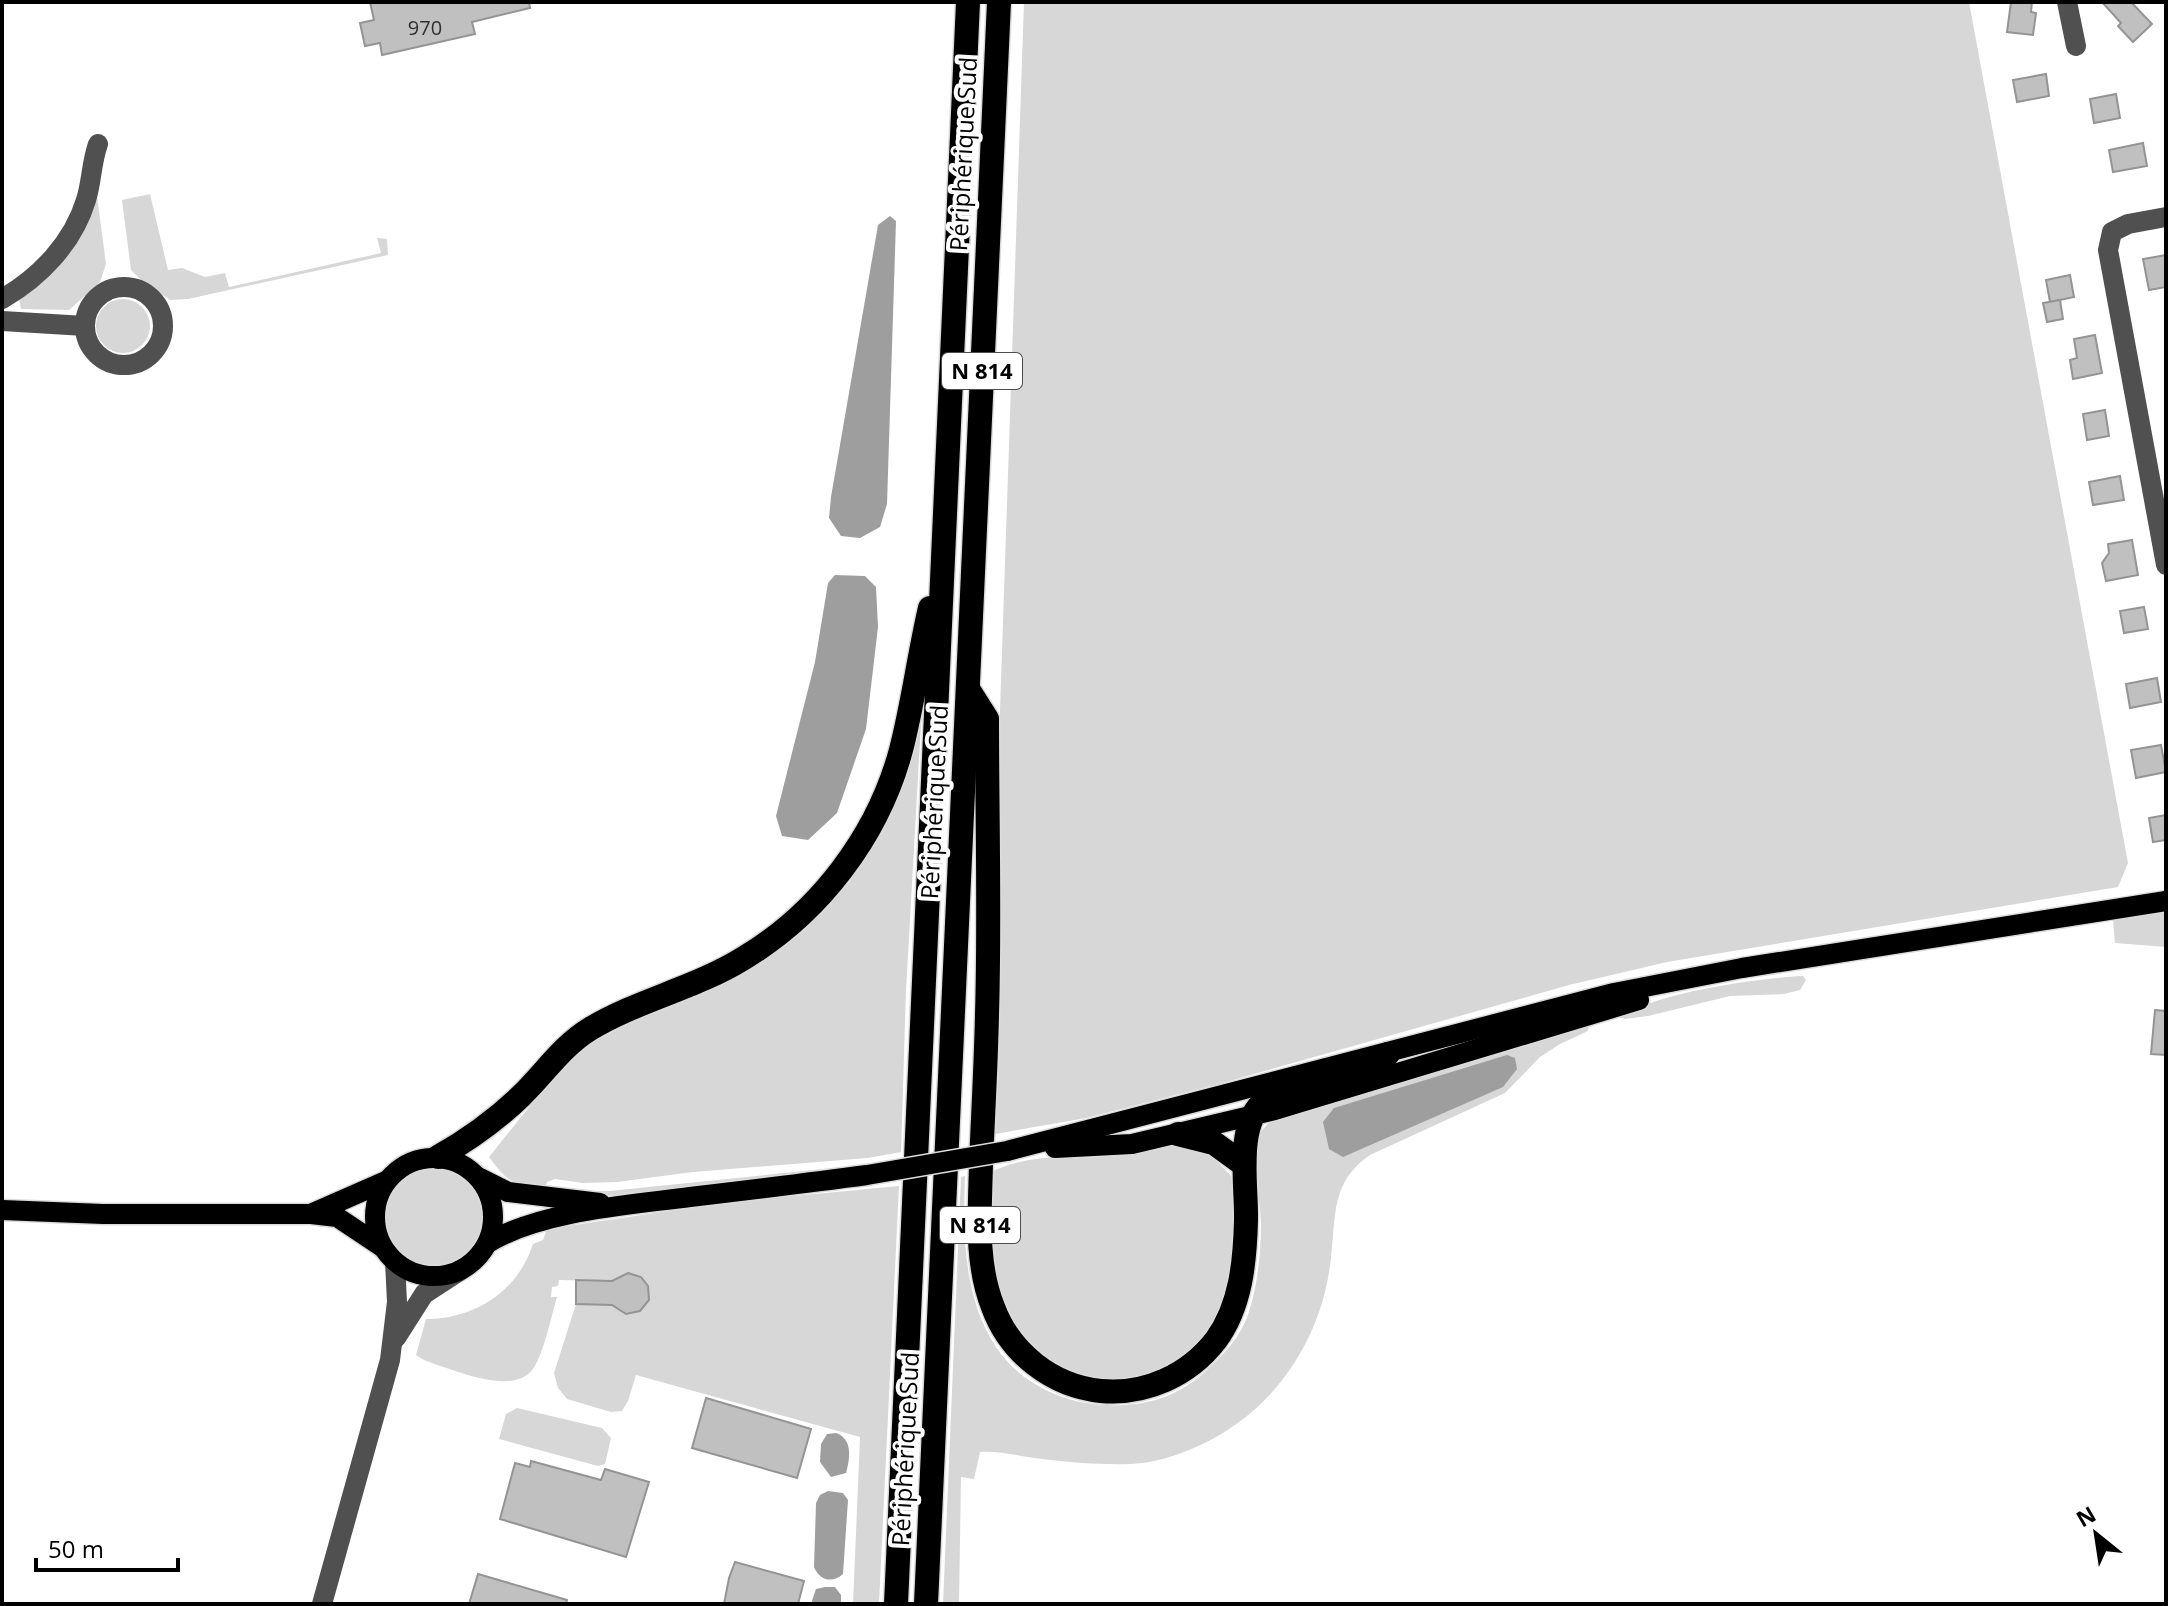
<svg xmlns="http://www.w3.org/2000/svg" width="2168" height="1606" viewBox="0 0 2168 1606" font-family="'Open Sans',sans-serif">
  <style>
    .green { fill: #d7d7d7 }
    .water { fill: #9e9e9e }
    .building { fill: #c0c0c0; stroke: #949494; stroke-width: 2 }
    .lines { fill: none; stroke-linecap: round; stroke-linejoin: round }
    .major-casing { stroke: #dbdbdb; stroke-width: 23 }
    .highway-casing { stroke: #dbdbdb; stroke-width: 27 }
    .minor { stroke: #505050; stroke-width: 20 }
    .major { stroke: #000; stroke-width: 20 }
    .highway { stroke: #000; stroke-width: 24 }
    .major-bridge-casing { stroke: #dbdbdb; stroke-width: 23; stroke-linecap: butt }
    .major-bridge { stroke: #000; stroke-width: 20 }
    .labels { text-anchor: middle; stroke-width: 8; stroke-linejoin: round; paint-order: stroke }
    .number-label { font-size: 20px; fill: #303030 }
    .shield { fill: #fff; stroke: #4c4c4c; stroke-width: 2 }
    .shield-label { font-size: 22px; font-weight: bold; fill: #000 }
    .street-label { font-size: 24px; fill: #000; stroke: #fff }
  </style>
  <rect width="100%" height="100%" fill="#fff"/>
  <g class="green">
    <path d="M1024,2H1969L2128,863L2118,887L1667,962L1569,985L1219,1084L1086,1118L995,1134L999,740Z"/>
    <path d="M150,194L168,270L182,268L205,277L225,273L229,287L381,253L377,238L387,239L388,255L188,299L170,300L141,280L131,270L122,200Z"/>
    <path d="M97,196L106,264L100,282L69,310L21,309L19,298C63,270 73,240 97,196Z"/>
    <circle cx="123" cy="326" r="27"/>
    <path d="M922,706L906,991L901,1152L868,1158L693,1172L617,1182L583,1183L555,1179L547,1182L544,1190C514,1185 507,1182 489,1157L566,1061L596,1036L837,894Z"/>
    <path d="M2166,911V947L2115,943L2113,920Z"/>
    <path d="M1803,976L1806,980L1800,990L1784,994L1730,996L1648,1016L1625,1019L1617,1017C1663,992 1750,979 1803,976Z"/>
    <path d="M1589,1025L1588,1031L1560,1044L1540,1057L1505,1093L1370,1155C1331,1182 1336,1214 1331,1258C1322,1341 1273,1413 1196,1447C1176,1456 1154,1463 1131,1464C1099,1465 1066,1462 1034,1458C1015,1455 998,1451 980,1452L974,1479L961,1477L959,1604H943L961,1177L965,1176C963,1235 963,1296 996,1347C1015,1377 1051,1397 1086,1403C1127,1409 1167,1404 1200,1376C1217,1361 1237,1342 1246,1320C1257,1292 1261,1254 1261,1224C1261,1202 1249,1151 1260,1134C1262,1129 1268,1124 1272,1120Z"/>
    <path d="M1166,1145L1194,1148L1214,1158L1231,1176L1238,1202L1230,1284L1216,1320L1191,1351L1152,1376L1106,1382L1073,1375L1042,1356L1013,1326L994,1282L989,1173C1027,1153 1069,1158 1111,1156C1129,1155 1148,1148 1166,1145Z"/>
    <path d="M843,1167L854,1168L615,1195L585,1196L552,1190L554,1187L587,1191H610Z"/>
    <circle cx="432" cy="1217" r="50"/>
    <path d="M899,1186L879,1604H853L860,1437L636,1375L628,1401L622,1411L611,1412L567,1399L558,1388L554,1373L576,1304H594V1281L559,1280L558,1286L552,1287L551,1297H557C551,1317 544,1353 533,1369C513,1397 452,1369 426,1361L416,1355L426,1319C475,1319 518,1291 533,1244L543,1240L547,1229L729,1202Z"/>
    <path d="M517,1408L602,1428L611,1438L605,1464L598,1466L499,1439L506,1414Z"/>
  </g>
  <g class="water">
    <path d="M890,216L896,221L887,504L880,527L860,538L841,536L829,518L831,497L878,225Z"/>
    <path d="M835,575L865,576L876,587L878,627L866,729L837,813L808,840L782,836L776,816L815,662L828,583Z"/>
    <path d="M1507,1055L1515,1058L1517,1069L1503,1087L1343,1157L1329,1149L1323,1122L1334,1108Z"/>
    <path d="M836,1433C853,1439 850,1458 846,1473L831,1477L820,1462L821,1444L827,1434Z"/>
    <path d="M828,1491L843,1493L848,1500L843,1574C832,1584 819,1580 814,1567L816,1503L820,1495Z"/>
    <path d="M825,1587H835L841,1595V1604H811L816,1589Z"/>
  </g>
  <g class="building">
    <path d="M370,2H529L530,8L472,22L475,34L382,55L380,43L365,46L360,23L374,20Z"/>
    <path d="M2011,2H2032L2031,12L2036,13L2033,35L2007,32Z"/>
    <path d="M2102,2H2131L2152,24L2133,42L2118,26L2121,23Z"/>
    <path d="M2046,74L2049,96L2017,102L2013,80Z"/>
    <path d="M2116,94L2120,118L2094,123L2090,99Z"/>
    <path d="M2143,143L2147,166L2113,172L2109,150Z"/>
    <path d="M2166,255V287L2149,290L2143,259Z"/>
    <path d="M2070,275L2074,297L2050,302L2046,280Z"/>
    <path d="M2060,300L2063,319L2047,322L2043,303Z"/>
    <path d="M2095,335L2102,373L2073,379L2070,360L2077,358L2074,339Z"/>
    <path d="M2105,410L2109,436L2087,440L2083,414Z"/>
    <path d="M2120,476L2124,500L2093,505L2089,482Z"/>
    <path d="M2132,540L2138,575L2106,581L2102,563L2109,553L2108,544Z"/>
    <path d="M2144,607L2148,629L2124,633L2120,611Z"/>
    <path d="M2157,678L2161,702L2130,708L2126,684Z"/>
    <path d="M2161,745L2166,772L2136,778L2131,750Z"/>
    <path d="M2166,815V840L2153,842L2149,818Z"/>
    <path d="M2155,1010L2166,1011V1055L2151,1054Z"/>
    <path d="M628,1273L641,1277L648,1286L649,1300L640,1311L626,1314L612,1305L576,1304V1280L612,1281Z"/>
    <path d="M706,1398L811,1429L797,1478L692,1448Z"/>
    <path d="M531,1461L601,1480L605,1469L649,1482L626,1557L500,1519L515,1463L530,1467Z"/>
    <path d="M735,1562L804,1581L798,1604H724L729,1578Z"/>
    <path d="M478,1574L567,1600L566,1604H469Z"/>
  </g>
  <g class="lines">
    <defs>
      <g id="major">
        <path d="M1055,1148L1132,1144L1275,1110L1639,1000"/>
        <path d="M1007,1151L1614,993L1742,968L2166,901"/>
        <circle cx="434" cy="1217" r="59"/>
        <path d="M480,1178L508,1192L600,1203"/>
        <path d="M2,1210L103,1214H311L337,1217L382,1247"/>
        <path d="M313,1213L386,1181"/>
        <path d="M488,1243C540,1211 630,1205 690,1197C749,1190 808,1183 867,1175"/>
      </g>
      <g id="highway">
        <path d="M968,689L987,719C987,817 990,916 987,1014C986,1064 983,1114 981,1164C980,1212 975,1262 993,1307C1010,1353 1052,1386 1101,1391C1146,1395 1189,1375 1216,1340C1241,1306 1245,1261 1246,1220C1247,1187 1235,1123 1265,1101C1280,1089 1324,1085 1343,1077C1358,1071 1373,1061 1388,1054"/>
        <path d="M1178,1134L1214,1143L1243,1164"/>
        <path d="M438,1157C468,1140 496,1120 521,1096C544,1074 562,1046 590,1029C638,1000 696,988 744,958C819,913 878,836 901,750C913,704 919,655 930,608"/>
        <path d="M896,1604L968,2"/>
        <path d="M926,1604L999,2"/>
      </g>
    </defs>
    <use href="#major" class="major-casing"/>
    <use href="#highway" class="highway-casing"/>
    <g class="minor">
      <path d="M2067,2L2076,46"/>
      <path d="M2166,217L2128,224L2112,232L2108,250L2166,565"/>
      <circle cx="124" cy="326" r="39"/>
      <path d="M2,299C40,277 73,243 86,200C92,181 91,164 98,144"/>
      <path d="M2,321L85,326"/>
      <path d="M396,1338L424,1294L461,1270"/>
      <path d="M322,1604L390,1360L397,1302L395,1262"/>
    </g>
    <use href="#major" class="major"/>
    <use href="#highway" class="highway"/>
    <defs>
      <path id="major-bridge" d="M867,1175L1007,1151"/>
    </defs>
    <use href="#major-bridge" class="major-bridge-casing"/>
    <use href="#major-bridge" class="major-bridge"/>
  </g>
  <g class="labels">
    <g class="number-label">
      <text x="425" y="35">970</text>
    </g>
    <g class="shield">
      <rect x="942" y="353" width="80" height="36" rx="6"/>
      <rect x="940" y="1207" width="80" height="36" rx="6"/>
    </g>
    <g class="shield-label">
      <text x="982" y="379">N 814</text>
      <text x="980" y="1233">N 814</text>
    </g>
    <g class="street-label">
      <text transform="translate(964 154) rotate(-87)" y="8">Périphérique Sud</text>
      <text transform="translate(935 802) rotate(-87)" y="8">Périphérique Sud</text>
      <text transform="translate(906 1449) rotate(-87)" y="8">Périphérique Sud</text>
    </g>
  </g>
  <rect width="2168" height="1606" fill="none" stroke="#000000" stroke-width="8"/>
  <g transform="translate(2096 1534) rotate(330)" stroke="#ffffff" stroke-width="6" paint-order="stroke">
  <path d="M0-6L14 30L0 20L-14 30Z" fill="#000000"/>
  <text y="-12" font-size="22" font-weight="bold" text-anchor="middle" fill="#000000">N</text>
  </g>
  <path d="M36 1558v12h142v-12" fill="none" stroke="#000000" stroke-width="4"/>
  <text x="48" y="1558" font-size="24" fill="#000000" stroke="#ffffff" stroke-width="6" paint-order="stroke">50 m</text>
</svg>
